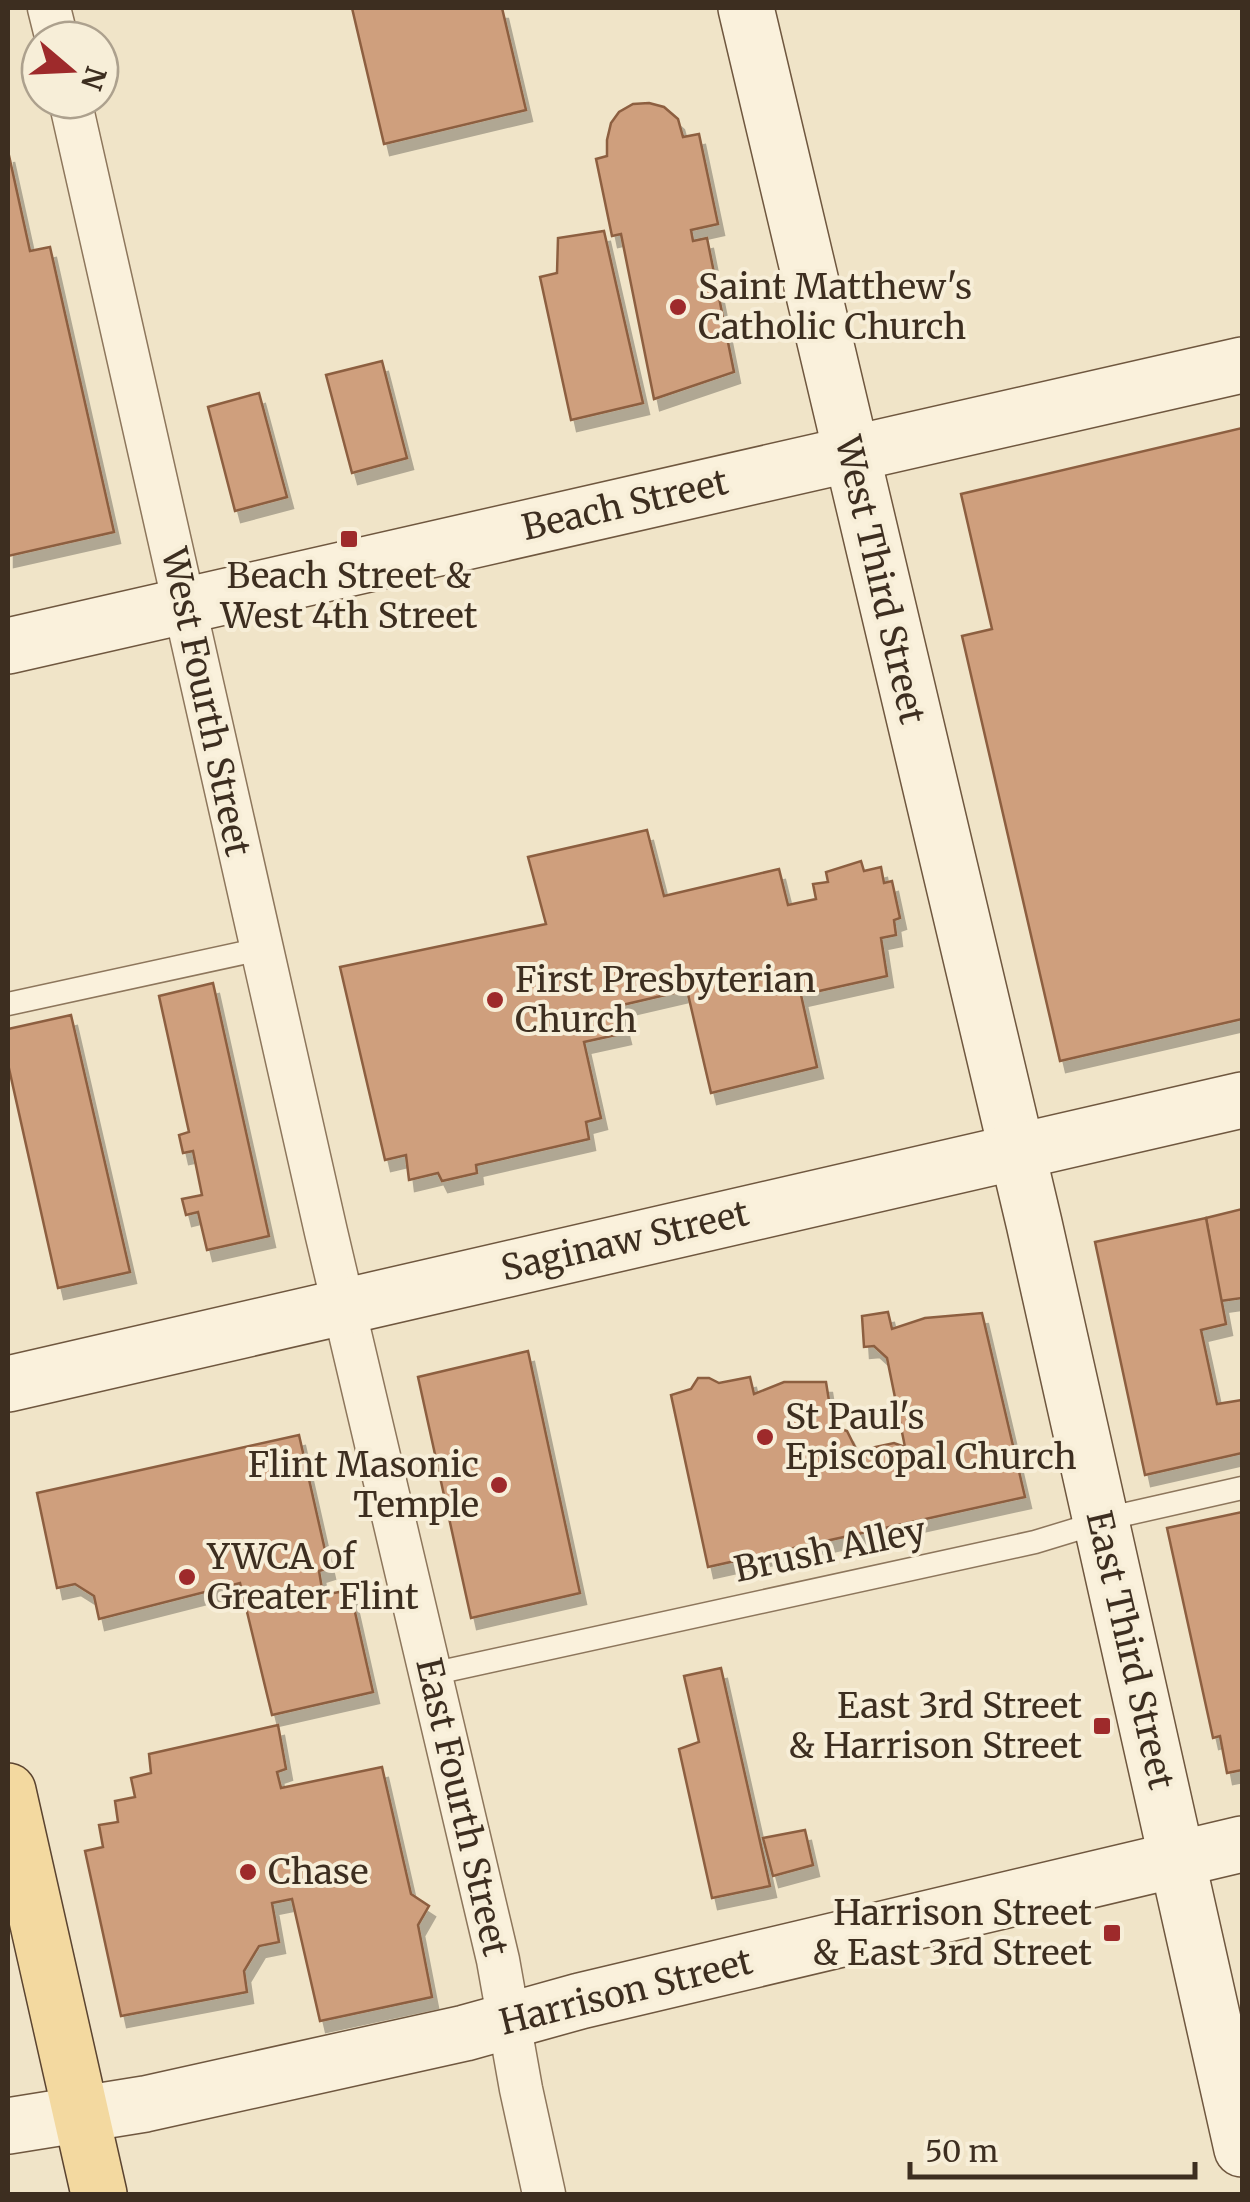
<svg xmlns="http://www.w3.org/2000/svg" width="1250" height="2202" viewBox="0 0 1250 2202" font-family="Merriweather,serif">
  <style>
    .building { fill: #cf9f7d; stroke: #8d5f41; stroke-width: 2.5; filter: url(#shadow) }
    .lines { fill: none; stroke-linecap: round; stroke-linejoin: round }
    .lane-casing { stroke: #8d765c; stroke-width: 25 }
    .street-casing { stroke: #8d765c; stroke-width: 45 }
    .secondary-casing { stroke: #6f573f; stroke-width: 58 }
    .primary-casing { stroke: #5b4430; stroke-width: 58 }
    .lane { stroke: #faf1dc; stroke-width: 22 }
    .street { stroke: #faf1dc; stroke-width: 42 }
    .secondary { stroke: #faf1dc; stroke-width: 55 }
    .primary { stroke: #f3d9a0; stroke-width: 55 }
    .poi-dot { fill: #9e2a2b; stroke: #f7eed8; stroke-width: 4 }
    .labels { text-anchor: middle; stroke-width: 8; stroke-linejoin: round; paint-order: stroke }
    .poi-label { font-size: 35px; fill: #3d2e20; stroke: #f7eed8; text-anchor: start }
    .street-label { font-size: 35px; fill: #3d2e20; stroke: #f7eed8 }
  </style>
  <defs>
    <filter id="shadow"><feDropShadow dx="6" dy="11" stdDeviation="0" flood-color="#0004"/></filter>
  </defs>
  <rect width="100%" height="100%" fill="#f0e4c8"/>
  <g class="building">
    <path d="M352,8H502L526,110L384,144Z"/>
    <path d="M649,103L664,107L678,119L683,137L699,134L718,224L691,230L693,241L707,238L734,372L654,399L621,234L612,236L596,159L607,156V140L611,123L619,112L633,104Z"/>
    <path d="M8,151L30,251L50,247L114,532L8,556Z"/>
    <path d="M604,231L643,403L571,420L540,277L557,273L558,238Z"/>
    <path d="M382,361L407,458L352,473L326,375Z"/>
    <path d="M259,393L287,497L235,511L208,407Z"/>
    <path d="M1242,428V1019L1060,1061L962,636L992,629L961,494Z"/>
    <path d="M647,830L664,896L779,869L788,905L816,899L813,884L828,882L826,872L861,861L864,871L881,867L884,883L892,881L900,918L894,920L896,935L881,938L887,976L801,995L817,1067L711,1093L687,990L618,1006L625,1033L584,1042L601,1118L586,1122L589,1139L476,1165L477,1173L442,1181L438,1173L409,1180L406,1155L385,1160L340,967L546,924L528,857Z"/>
    <path d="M213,983L269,1236L207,1250L198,1212L186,1215L182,1199L202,1195L193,1151L183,1153L179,1135L189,1132L159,996Z"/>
    <path d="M71,1015L130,1272L58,1288L8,1064V1029Z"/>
    <path d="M1242,1209V1298L1220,1301L1206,1218Z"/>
    <path d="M1206,1218L1226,1324L1201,1330L1217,1404L1242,1400V1453L1145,1475L1095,1242Z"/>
    <path d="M888,1312L892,1329L925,1318L982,1313L1025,1497L708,1567L671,1395L691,1389L698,1378H709L719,1383L750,1377L754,1394L784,1382H826L833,1426L847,1431L857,1451L894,1443L905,1447L887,1358L874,1346L864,1347L862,1316Z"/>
    <path d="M528,1351L580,1593L471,1618L418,1377Z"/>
    <path d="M299,1435L329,1568L319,1571L323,1595L350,1590L373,1692L272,1715L240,1583L99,1619L94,1596L75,1584L57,1588L37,1493Z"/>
    <path d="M1242,1512V1770L1227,1773L1220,1736L1213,1738L1167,1528Z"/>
    <path d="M721,1668L770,1886L712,1898L679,1749L699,1742L684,1676Z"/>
    <path d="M278,1725L286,1769L277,1772L281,1788L382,1767L411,1894L429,1906L418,1925L432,1997L320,2021L292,1899L272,1903L279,1942L259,1946L244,1971L247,1992L121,2016L85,1851L103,1847L99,1825L118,1822L115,1801L135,1797L131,1778L151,1773L149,1754Z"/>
    <path d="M805,1830L813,1865L773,1876L763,1838Z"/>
  </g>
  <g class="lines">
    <defs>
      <g id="lane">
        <path d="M8,1004L261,949"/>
        <path d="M431,1674L1035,1542L1127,1514L1242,1488"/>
      </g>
      <g id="street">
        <path d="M49,8L57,40"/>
        <path d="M70,100L326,1232L498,1960L521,2089L544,2194"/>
      </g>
      <g id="secondary">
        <path d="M746,8L1034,1223L1242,2149"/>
        <path d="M8,646L1242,365"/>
        <path d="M8,1384L1242,1100"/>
        <path d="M8,2126L145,2104L465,2033L580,2001L1242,1844"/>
      </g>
      <path id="primary" d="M8,1791L99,2194"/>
    </defs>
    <use href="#lane" class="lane-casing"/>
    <use href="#street" class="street-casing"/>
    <use href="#secondary" class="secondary-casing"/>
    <use href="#primary" class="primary-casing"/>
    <use href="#lane" class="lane"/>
    <use href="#street" class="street"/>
    <use href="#secondary" class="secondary"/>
    <use href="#primary" class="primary"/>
  </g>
  <g class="poi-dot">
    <circle cx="678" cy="307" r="10"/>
    <rect x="339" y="529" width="20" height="20" rx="5"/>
    <circle cx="495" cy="1000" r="10"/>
    <circle cx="765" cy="1437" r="10"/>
    <circle cx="499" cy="1485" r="10"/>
    <circle cx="187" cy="1577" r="10"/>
    <rect x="1092" y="1716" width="20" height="20" rx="5"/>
    <circle cx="248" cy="1872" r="10"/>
    <rect x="1102" y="1923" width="20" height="20" rx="5"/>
  </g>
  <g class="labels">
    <g class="poi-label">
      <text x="698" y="299">Saint Matthew's<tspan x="698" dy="40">Catholic Church</tspan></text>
      <text x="349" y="588" text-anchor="middle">Beach Street &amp;<tspan x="349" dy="40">West 4th Street</tspan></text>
      <text x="515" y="992">First Presbyterian<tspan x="515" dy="40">Church</tspan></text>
      <text x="785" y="1429">St Paul's<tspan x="785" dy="40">Episcopal Church</tspan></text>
      <text x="479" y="1477" text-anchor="end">Flint Masonic<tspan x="479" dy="40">Temple</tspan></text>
      <text x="207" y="1569">YWCA of<tspan x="207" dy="40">Greater Flint</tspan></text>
      <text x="1082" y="1718" text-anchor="end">East 3rd Street<tspan x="1082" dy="40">&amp; Harrison Street</tspan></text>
      <text x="268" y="1884">Chase</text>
      <text x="1092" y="1925" text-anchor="end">Harrison Street<tspan x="1092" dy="40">&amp; East 3rd Street</tspan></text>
    </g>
    <g class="street-label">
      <text transform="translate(625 505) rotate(-13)" y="12">Beach Street</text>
      <text transform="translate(880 580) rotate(77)" y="12">West Third Street</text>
      <text transform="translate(206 702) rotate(78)" y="12">West Fourth Street</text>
      <text transform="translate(625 1241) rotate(-13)" y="12">Saginaw Street</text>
      <text transform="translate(830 1550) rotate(-12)" y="12">Brush Alley</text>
      <text transform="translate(1130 1650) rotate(77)" y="12">East Third Street</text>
      <text transform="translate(462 1807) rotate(77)" y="12">East Fourth Street</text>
      <text transform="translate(626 1992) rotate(-14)" y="12">Harrison Street</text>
    </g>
  </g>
  <rect width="1250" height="2202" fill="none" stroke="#3d2e20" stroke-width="20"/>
  <g transform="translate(70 70) rotate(109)"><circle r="48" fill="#f7eed8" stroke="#ada18e" stroke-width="2.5"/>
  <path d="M0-8L18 38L0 25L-18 38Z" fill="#9e2a2b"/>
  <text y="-15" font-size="28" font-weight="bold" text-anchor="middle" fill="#3d2e20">N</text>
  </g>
  <path d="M910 2162v15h285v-15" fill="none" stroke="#3d2e20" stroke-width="5"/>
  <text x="925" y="2162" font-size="30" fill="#3d2e20" stroke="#f7eed8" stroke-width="8" paint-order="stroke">50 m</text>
</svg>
